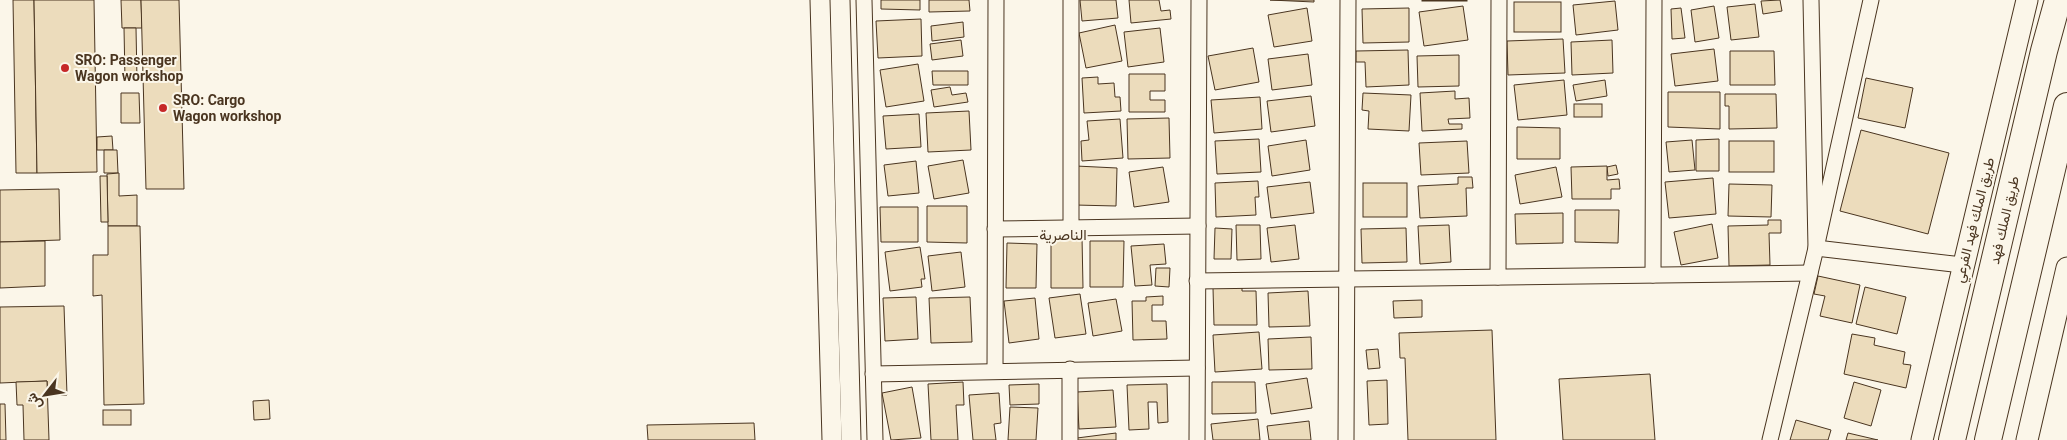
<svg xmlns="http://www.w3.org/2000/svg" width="2067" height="440" viewBox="0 0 2067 440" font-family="Roboto,Vazirmatn,sans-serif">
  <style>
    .building { fill: #ecdcbc; stroke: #4a3520 }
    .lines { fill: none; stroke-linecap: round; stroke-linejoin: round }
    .minor-casing { stroke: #4a3520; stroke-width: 17 }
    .tertiary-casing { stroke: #4a3520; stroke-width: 21 }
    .secondary-casing { stroke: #4a3520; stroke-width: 23 }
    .motorway-casing { stroke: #4a3520; stroke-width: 28 }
    .minor { stroke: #fbf6e9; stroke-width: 15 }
    .tertiary { stroke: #fbf6e9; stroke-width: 19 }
    .secondary { stroke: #fbf6e9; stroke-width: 21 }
    .motorway { stroke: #fbf6e9; stroke-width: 26 }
    .poi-dot { fill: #c62828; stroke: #fbf6e9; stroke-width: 2 }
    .labels { text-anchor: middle; stroke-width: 4; stroke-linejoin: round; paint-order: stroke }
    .poi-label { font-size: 14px; font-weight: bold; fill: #4a3520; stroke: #fbf6e9; text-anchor: start }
    .street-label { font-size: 14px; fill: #4a3520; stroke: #fbf6e9 }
    .neighbourhood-label { font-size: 15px; fill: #4a3520; stroke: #fbf6e9 }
  </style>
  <rect width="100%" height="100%" fill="#fbf6e9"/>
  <g class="building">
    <path d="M13,0H34L37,173H16Z"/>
    <path d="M34,0H94L97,172L37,173Z"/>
    <path d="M121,0H141L142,28H122Z"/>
    <path d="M141,0H179L184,189H146Z"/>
    <path d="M881,0H920V10L881,9Z"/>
    <path d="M929,0H969L970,11L929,12Z"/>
    <path d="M1080,0H1116L1118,18L1082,21Z"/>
    <path d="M1129,0H1159L1161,11L1170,10L1171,19L1131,23Z"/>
    <path d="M1270,0H1314V2Z"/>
    <rect x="1422" y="0" width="45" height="1"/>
    <path d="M1780,0L1782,11L1763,14L1761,1Z"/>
    <path d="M1615,1L1618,30L1576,35L1573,5Z"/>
    <rect x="1514" y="2" width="47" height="30"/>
    <path d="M1755,4L1759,37L1731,40L1727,7Z"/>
    <path d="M1463,6L1468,40L1424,46L1419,12Z"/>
    <path d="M1714,6L1719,38L1695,42L1691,10Z"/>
    <path d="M1307,8L1312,41L1274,47L1268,15Z"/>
    <path d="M1409,8V42L1363,43L1362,9Z"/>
    <path d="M1681,8L1685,38L1672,39L1671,9Z"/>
    <path d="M921,19L922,56L878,58L876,21Z"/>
    <path d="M963,22L964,37L932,41L931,26Z"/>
    <path d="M1115,25L1122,61L1086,68L1079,33Z"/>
    <path d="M124,28H136L137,80H125Z"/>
    <path d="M1160,28L1164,62L1128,67L1124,32Z"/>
    <path d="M1563,39L1565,73L1508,75L1507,41Z"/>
    <path d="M961,40L963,56L932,60L930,44Z"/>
    <path d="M1612,40L1613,73L1572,75L1571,42Z"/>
    <path d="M1253,48L1259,82L1215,90L1208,56Z"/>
    <path d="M1714,49L1718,81L1675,86L1671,54Z"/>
    <path d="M1408,50L1409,85L1366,87L1365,62H1356V51Z"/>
    <path d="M1730,51H1774L1775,85H1730Z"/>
    <path d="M1308,54L1312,85L1272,90L1268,59Z"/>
    <path d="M1459,55V86L1418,87L1417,56Z"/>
    <path d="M918,64L924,101L886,107L880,70Z"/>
    <path d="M932,71H968V85H933Z"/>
    <path d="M1129,74H1165V91H1150V100H1165V112H1129Z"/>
    <path d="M1098,77V84L1114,83L1115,97H1120L1121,111L1084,113L1082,78Z"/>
    <path d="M1866,78L1913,88L1905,128L1858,118Z"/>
    <path d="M1564,80L1567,115L1518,120L1514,85Z"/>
    <path d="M1605,80L1607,96L1576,101L1573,85Z"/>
    <path d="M950,87L952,95L966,93L968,102L934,107L931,90Z"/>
    <path d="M1455,91V99L1469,98L1470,118L1448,119L1449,124H1462V129L1422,131L1420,93Z"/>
    <path d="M1668,92H1720V129L1668,127Z"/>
    <path d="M121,93H139L140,123H121Z"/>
    <path d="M1363,93L1411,95L1409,131L1368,129L1369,111L1362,110Z"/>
    <path d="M1725,94H1776L1777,128L1729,129V106H1725Z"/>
    <path d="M1311,96L1315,126L1271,132L1267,101Z"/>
    <path d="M1260,97L1262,129L1214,133L1211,100Z"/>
    <rect x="1574" y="104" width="28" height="13"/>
    <path d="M969,111L971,150L928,152L926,113Z"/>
    <path d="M919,114L921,147L886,149L883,116Z"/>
    <path d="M1169,118L1170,158L1128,159L1127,119Z"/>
    <path d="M1120,119L1123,158L1082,161L1081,141L1089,140L1087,121Z"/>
    <path d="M1517,127L1560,128V159H1517Z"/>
    <path d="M1861,130L1949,153L1928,234L1840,211Z"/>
    <path d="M112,136L113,150H97V137Z"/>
    <path d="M1259,139L1261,172L1217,174L1215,141Z"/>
    <path d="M1719,139V171H1696V140Z"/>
    <path d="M1306,140L1310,170L1272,176L1268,146Z"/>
    <path d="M1692,140L1695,170L1669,172L1666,142Z"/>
    <path d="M1467,141L1469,173L1421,175L1419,143Z"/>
    <rect x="1729" y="141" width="45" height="31"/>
    <path d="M104,150H117L118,173H104Z"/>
    <path d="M963,160L969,193L934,199L928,166Z"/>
    <path d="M916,161L919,193L888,196L884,165Z"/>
    <path d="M1616,165L1618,174L1608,176L1607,167Z"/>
    <path d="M1076,166L1117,168L1116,206L1075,205Z"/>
    <path d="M1607,166V180L1619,179L1620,189H1611V199H1572L1571,167Z"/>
    <path d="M1163,167L1169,202L1134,207L1129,172Z"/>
    <path d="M1556,167L1562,197L1520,204L1515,175Z"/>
    <path d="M119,173V196L137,195V226H108L107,174Z"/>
    <path d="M100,176H107L108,222H101Z"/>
    <path d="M1458,177H1472L1473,188H1466L1467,216L1420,218L1418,186L1458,184Z"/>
    <path d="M1713,178L1716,214L1669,218L1665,182Z"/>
    <path d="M1258,181L1259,197H1255L1256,215L1216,217L1215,183Z"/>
    <path d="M1310,182L1314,213L1271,218L1267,187Z"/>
    <rect x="1363" y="183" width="44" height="34"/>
    <path d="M1729,184L1772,185L1771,217L1728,216Z"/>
    <path d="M59,189L60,240L0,242V190Z"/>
    <path d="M927,206H967V243L927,242Z"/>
    <path d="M880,207H918V242H881Z"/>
    <path d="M1575,210H1619L1618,243L1575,242Z"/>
    <path d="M1563,213V243L1516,244L1515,214Z"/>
    <path d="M1768,220H1781V233H1769L1770,265L1729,266L1728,226L1768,225Z"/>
    <path d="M1712,224L1718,258L1681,265L1674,232Z"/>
    <path d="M1236,225H1260L1261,259L1237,260Z"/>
    <path d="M1295,225L1299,259L1271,262L1267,228Z"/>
    <path d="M1449,225L1451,262L1420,264L1418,226Z"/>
    <path d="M108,226H140L144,404L104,405L102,295L93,296V255H108Z"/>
    <path d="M1215,228L1232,229L1231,259H1214Z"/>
    <path d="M1406,228L1407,262L1362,263L1361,229Z"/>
    <path d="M1051,237H1082L1083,288H1051Z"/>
    <path d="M45,241V286L0,288V242Z"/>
    <path d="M1090,241H1124L1123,287H1090Z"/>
    <path d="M1007,243L1037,244L1036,288H1006Z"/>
    <path d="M1164,244L1166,264L1150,265L1152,285L1135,286L1131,246Z"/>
    <path d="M920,247L925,279H921L922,287L890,291L885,252Z"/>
    <path d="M961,252L965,287L932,291L928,256Z"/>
    <path d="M1156,268H1170L1169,287L1155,286Z"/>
    <path d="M1818,276L1860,285L1852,323L1820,316L1825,296L1814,294Z"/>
    <path d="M1242,287V291H1256L1257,325H1214L1213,288Z"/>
    <path d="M1865,287L1906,297L1897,334L1856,324Z"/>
    <path d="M1308,291L1310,326L1269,327L1268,293Z"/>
    <path d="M1080,294L1086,334L1055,338L1049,298Z"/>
    <path d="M1163,296V305H1152V321H1166L1167,339L1133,340L1132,301H1146V297Z"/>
    <path d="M916,297L918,339L885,341L883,298Z"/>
    <path d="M970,297L972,342L931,343L929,298Z"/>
    <path d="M1035,298L1039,339L1009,343L1004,301Z"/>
    <path d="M1116,299L1122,331L1093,336L1088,303Z"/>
    <path d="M1422,300V317L1394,318L1393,301Z"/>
    <path d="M64,306L67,395L48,396L47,381L0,383V307Z"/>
    <path d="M1492,330L1496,440H1408L1405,358H1400L1399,333Z"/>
    <path d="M1259,332L1262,369L1215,372L1213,335Z"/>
    <path d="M1852,334L1875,338L1874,345L1905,352L1903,364L1911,365L1906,388L1844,374Z"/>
    <path d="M1311,337L1312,369L1269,370L1268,339Z"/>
    <path d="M1378,349L1380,368L1368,369L1366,350Z"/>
    <path d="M1650,374L1655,440H1563L1559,379Z"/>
    <path d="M1307,378L1312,408L1271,414L1266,384Z"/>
    <path d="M1387,380L1388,424L1369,425L1367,381Z"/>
    <path d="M47,381L49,440H24L23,405H17L16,382Z"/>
    <path d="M963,382L964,405H956L958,440H931L928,384Z"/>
    <path d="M1212,382H1255L1256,413L1212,414Z"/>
    <path d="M1854,382L1881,390L1871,426L1844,418Z"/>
    <path d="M1039,384V404L1010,405L1009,385Z"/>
    <path d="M1167,384L1168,422L1158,423L1157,402H1148L1149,429L1129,430L1127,385Z"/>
    <path d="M912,387L921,438L891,440L882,393Z"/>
    <path d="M1113,390L1116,427L1079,429L1077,392Z"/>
    <path d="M999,393L1001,423L994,424L996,440H973L969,395Z"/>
    <path d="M269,400L270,419L254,420L253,401Z"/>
    <path d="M0,404H5L6,440H0Z"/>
    <path d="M1010,407L1038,408L1036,440H1008Z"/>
    <rect x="103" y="410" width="28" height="15"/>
    <path d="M1258,419L1260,440H1213L1211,424Z"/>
    <path d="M1796,420L1831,430L1828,440H1790Z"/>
    <path d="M1309,421L1311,440H1269L1267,426Z"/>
    <path d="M754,423L755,440H648L647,425Z"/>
    <path d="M1116,433V440H1077V438Z"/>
    <path d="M1848,433L1878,440H1846Z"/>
  </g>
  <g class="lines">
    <defs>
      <g id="minor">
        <path d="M864,0L875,440"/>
        <path d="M1811,0L1816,248L1962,265"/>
        <path d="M1071,228V0"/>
        <path d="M995,229L1198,226"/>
        <path d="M1653,275L1654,0"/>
        <path d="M1498,277L1499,0"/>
        <path d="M1197,281L1810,273"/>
        <path d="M995,370L996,0"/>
        <path d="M873,374L1197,368"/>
        <path d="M1070,440V369"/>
        <path d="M1197,440L1199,0"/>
        <path d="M1346,440L1348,0"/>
        <path d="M1770,440L1816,248L1871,0"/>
      </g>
      <g id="tertiary">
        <path d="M820,0L832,440"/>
        <path d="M840,0L851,440"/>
      </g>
      <g id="secondary">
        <path d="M1922,440L2027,0"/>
        <path d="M2027,440L2067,268"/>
      </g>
      <g id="motorway">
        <path d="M1952,440L2044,51L2058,0"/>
        <path d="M1988,440L2067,106"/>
      </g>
    </defs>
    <use href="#minor" class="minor-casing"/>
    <use href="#tertiary" class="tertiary-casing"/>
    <use href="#secondary" class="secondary-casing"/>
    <use href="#motorway" class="motorway-casing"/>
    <use href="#minor" class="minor"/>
    <use href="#tertiary" class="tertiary"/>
    <use href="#secondary" class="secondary"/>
    <use href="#motorway" class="motorway"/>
  </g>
  <g class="poi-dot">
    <circle cx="65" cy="68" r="5"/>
    <circle cx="163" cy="108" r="5"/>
  </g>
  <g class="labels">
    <g class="poi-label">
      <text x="75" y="65">SRO: Passenger<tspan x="75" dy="16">Wagon workshop</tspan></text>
      <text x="173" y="105">SRO: Cargo<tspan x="173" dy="16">Wagon workshop</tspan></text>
    </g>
    <g class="street-label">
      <text transform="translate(1974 220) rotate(-76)" y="5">طريق الملك فهد الفرعي</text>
      <text transform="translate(2004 220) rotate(-77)" y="5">طريق الملك فهد</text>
    </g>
    <g class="neighbourhood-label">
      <text x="1063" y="240">الناصرية</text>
    </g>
  </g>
  <g transform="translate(45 395) rotate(239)" stroke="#fbf6e9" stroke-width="4" paint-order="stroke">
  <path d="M0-4L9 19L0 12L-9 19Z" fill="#4a3520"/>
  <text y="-8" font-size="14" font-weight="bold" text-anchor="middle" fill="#4a3520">ش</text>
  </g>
</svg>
